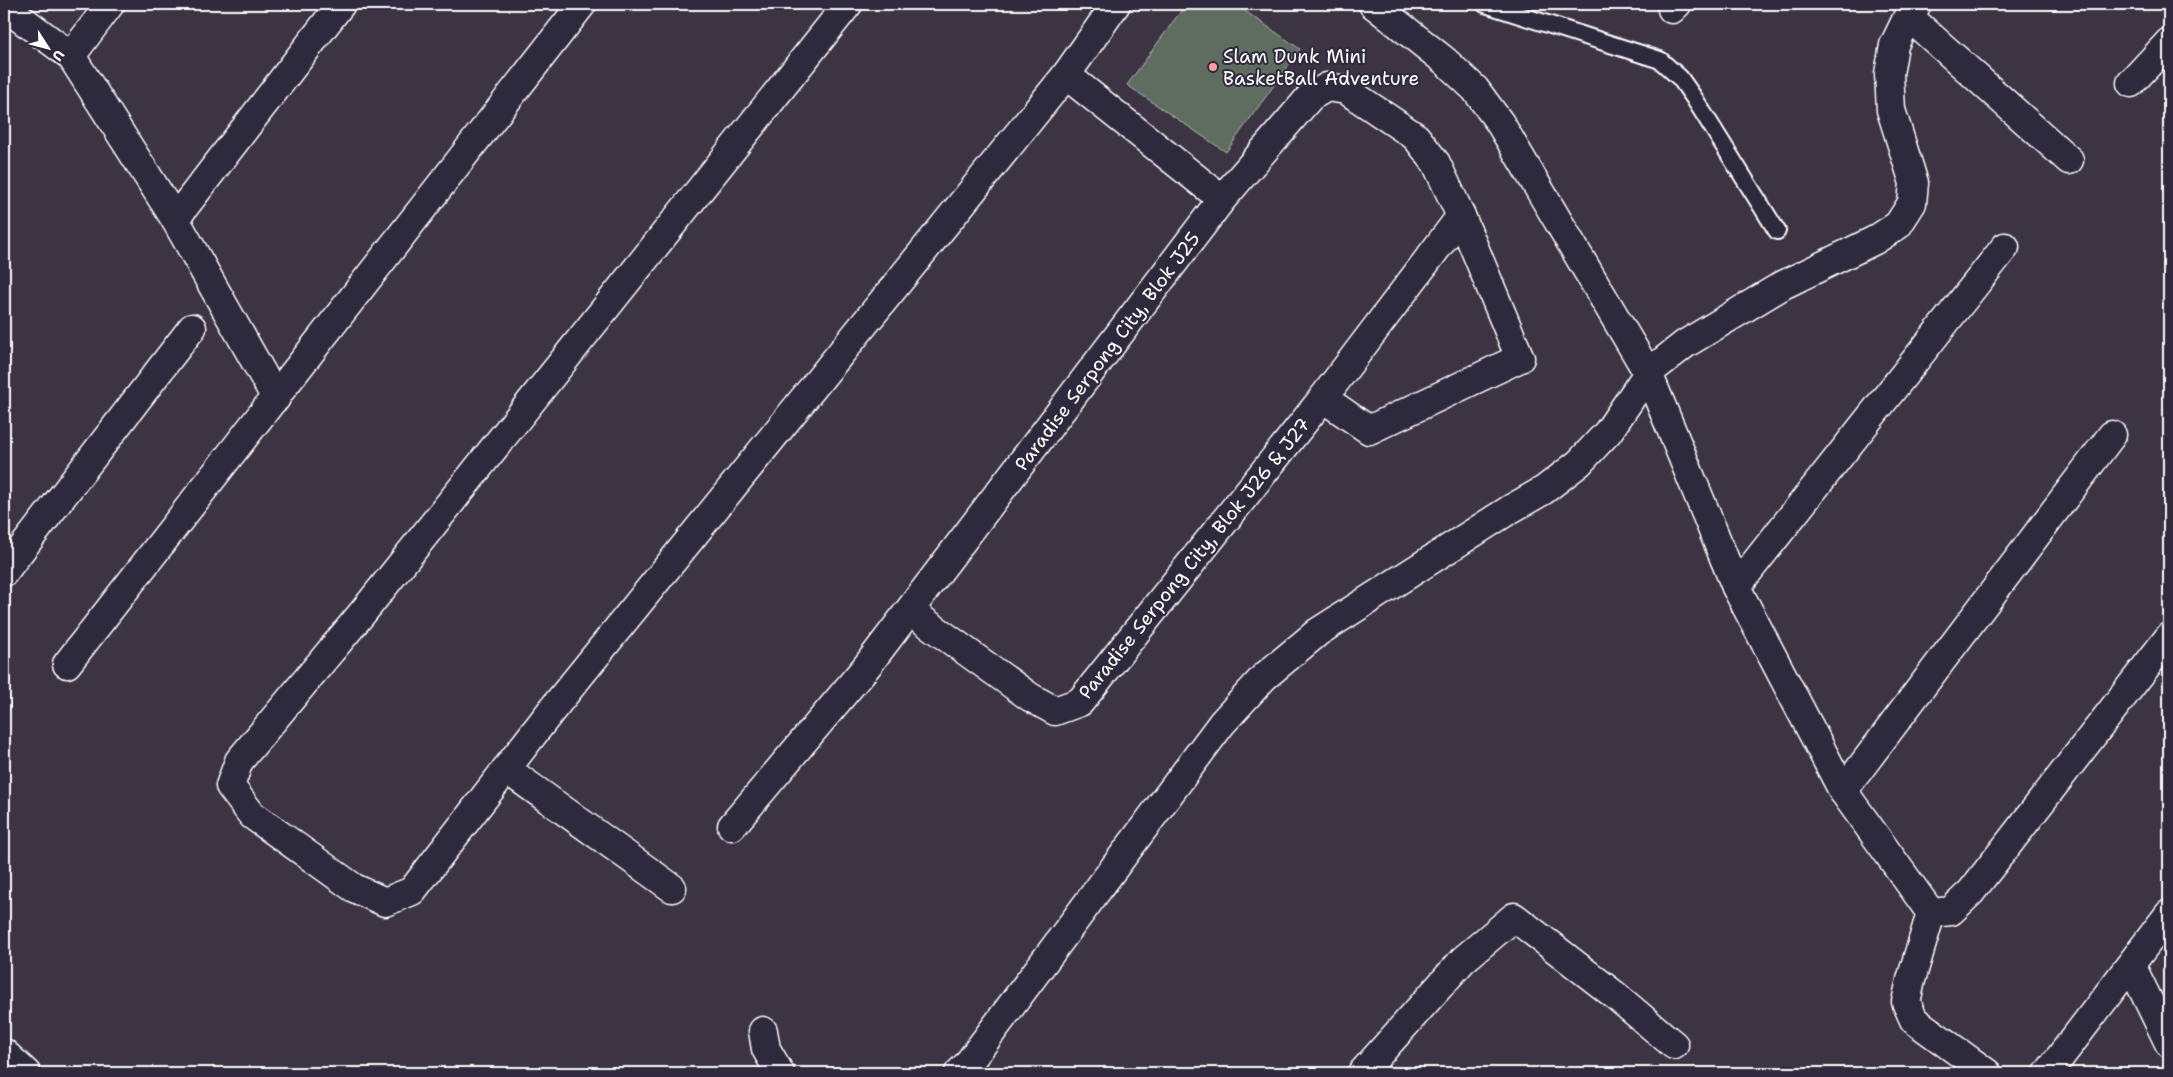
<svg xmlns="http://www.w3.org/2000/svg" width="2173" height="1077" viewBox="0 0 2173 1077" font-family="'Shantell Sans',sans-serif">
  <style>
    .green { fill: #5f6c61; stroke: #afb6b0 }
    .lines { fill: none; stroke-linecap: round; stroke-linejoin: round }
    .service-casing { stroke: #fff; stroke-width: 20 }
    .minor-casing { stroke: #fff; stroke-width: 31 }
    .service { stroke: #2f2a3d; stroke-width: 16 }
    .minor { stroke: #2f2a3d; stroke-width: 28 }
    .poi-dot { fill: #ff9aa2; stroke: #2f2a3d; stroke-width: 2 }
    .labels { text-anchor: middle; stroke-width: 4; stroke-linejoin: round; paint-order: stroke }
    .poi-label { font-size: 19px; fill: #fff; stroke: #2f2a3d; text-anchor: start }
    .street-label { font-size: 19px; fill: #fff; stroke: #2f2a3d }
  </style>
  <rect width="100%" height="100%" fill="#3c3443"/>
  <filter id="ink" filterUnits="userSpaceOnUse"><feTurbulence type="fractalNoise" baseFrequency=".02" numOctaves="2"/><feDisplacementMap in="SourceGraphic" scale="10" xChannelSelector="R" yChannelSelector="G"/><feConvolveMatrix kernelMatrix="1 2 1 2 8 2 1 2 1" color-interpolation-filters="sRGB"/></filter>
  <g filter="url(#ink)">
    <path class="green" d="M1186,4H1235L1300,49L1226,152L1127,85Z"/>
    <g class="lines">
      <defs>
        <path id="service" d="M1485,4L1660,60L1680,78L1694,98L1777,231"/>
        <g id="minor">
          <path d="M848,4L364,611L239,761L230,786L252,815L354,888L385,902L412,891L551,711L1066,75L1116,4"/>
          <path d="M1373,4L1445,61L1475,89L1500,123L1648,373L1736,587"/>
          <path d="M4,6L71,56L175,219L341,4"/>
          <path d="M1672,9L1677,4"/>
          <path d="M1908,16L2069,160"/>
          <path d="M71,56L110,4"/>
          <path d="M1066,75L1222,199"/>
          <path d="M2131,83L2169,42"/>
          <path d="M175,219L276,398"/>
          <path d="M2005,247L1736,587L1843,791L1931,913L1951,911L1971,892L2169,637"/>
          <path d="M1323,398L1369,430L1520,358L1461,216"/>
          <path d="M4,572L192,328"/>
          <path d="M67,664L582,4"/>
          <path d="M506,769L672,888"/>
          <path d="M1843,791L2112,435"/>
          <path d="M732,826L867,666L1222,199L1310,97L1327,87L1346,90L1416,137L1436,163L1461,216L1323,398L1080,702L1055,711L1030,697L910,611"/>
          <path d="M1931,913L1911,980L1906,1002L1914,1020L1987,1073"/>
          <path d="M2131,965L2169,1043"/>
          <path d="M763,1031L766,1049L780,1073"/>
          <path d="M4,1053L26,1073"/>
          <path d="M959,1073L967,1065L1222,723L1264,677L1318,632L1509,510L1544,490L1579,463L1608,432L1648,373L1685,344L1783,285L1875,240L1898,225L1912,203L1914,183L1891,110L1889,74L1894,45L1908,16L1917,4"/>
          <path d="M1362,1073L1463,960L1514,917L1616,996L1674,1045"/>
          <path d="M2048,1073L2169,914"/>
        </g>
      </defs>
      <use href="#service" class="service-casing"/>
      <use href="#minor" class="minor-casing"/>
      <use href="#service" class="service"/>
      <use href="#minor" class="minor"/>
    </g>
  </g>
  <circle class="poi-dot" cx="1213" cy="67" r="5"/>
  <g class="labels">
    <g class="poi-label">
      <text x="1223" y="63">Slam Dunk Mini<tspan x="1223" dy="22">BasketBall Adventure</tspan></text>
    </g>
    <g class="street-label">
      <text transform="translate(1107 351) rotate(-53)" y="7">Paradise Serpong City, Blok J25</text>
      <text transform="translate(1194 558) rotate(-51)" y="7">Paradise Serpong City, Blok J26 &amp; J27</text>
    </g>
  </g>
  <rect width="2173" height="1077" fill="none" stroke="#2f2a3d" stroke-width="20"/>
  <rect x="10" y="10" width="2153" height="1057" fill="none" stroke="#fff" stroke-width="2" filter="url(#ink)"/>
  <g transform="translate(48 48) rotate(126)" stroke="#2f2a3d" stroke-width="4" paint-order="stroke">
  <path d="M0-4L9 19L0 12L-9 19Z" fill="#ffffff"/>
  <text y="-8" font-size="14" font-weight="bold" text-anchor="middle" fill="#ffffff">U</text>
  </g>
</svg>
